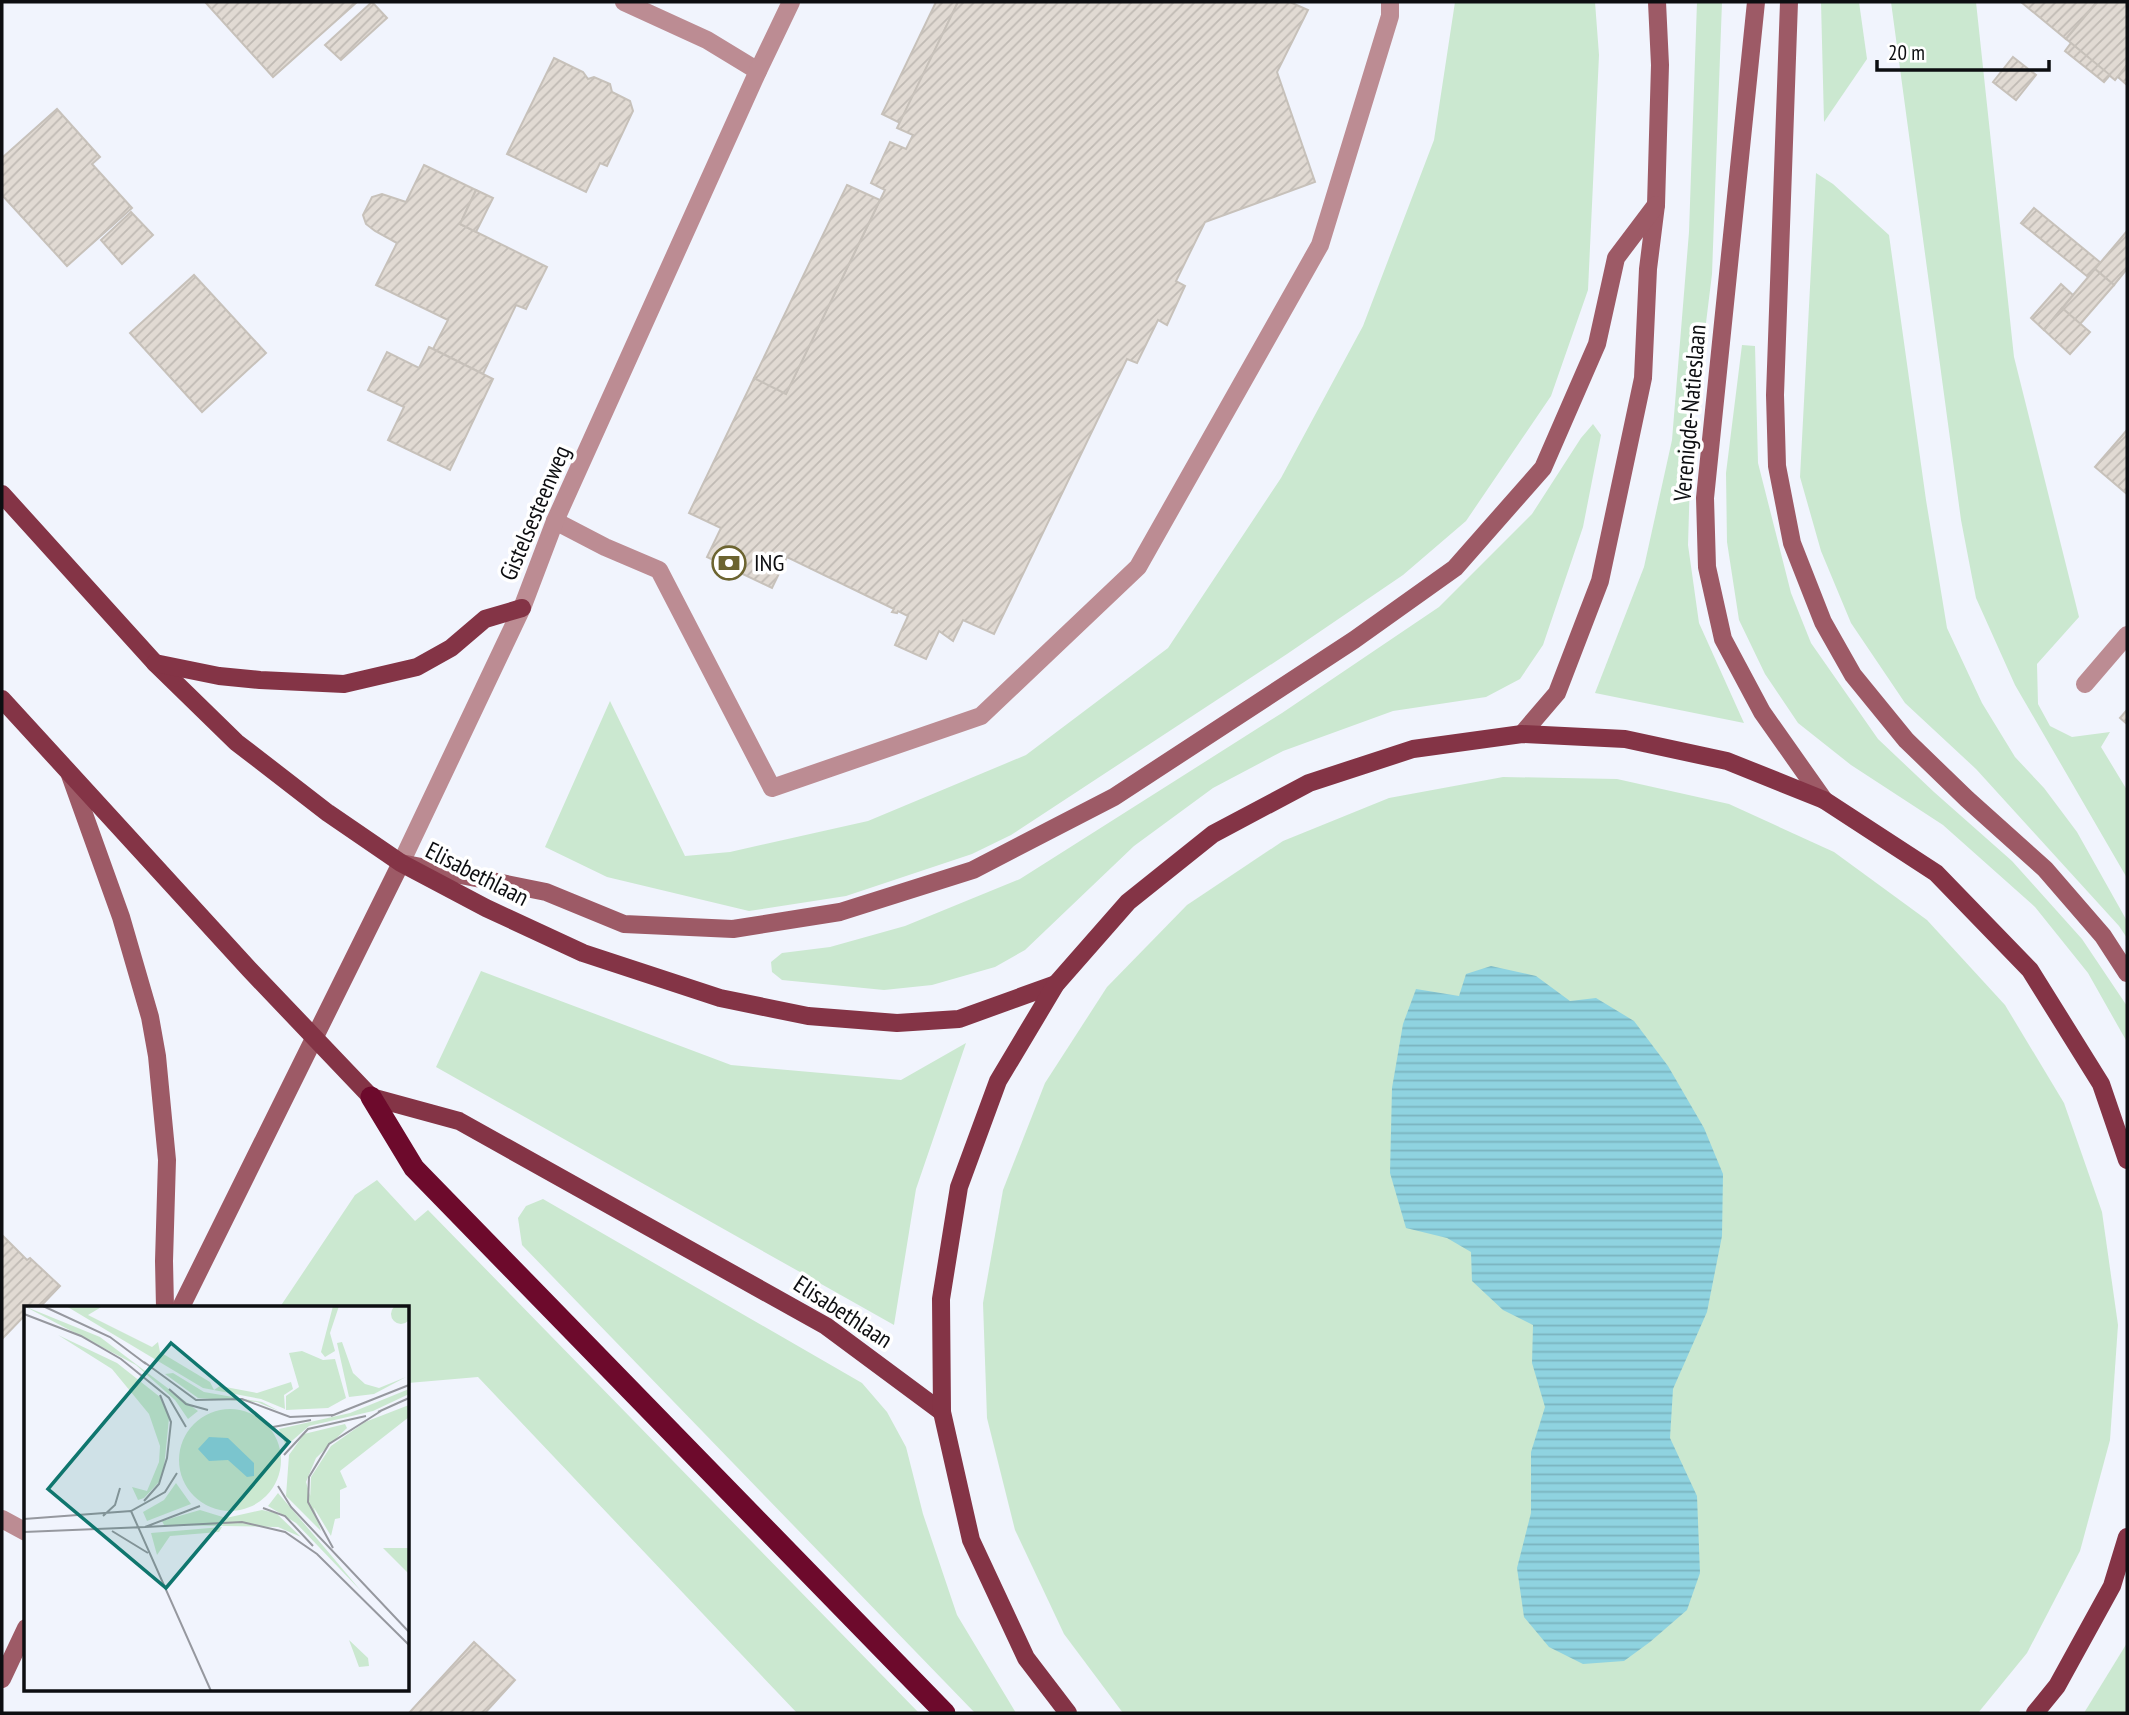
<svg xmlns="http://www.w3.org/2000/svg" width="2129" height="1715" viewBox="0 0 2129 1715" font-family="'PT Sans Narrow',sans-serif">
  <style>
    .grass { fill: #cbe8d0 }
    .water { fill: url(#water-rules) }
    .building { fill: url(#building-hatch); stroke: #c7c1ba; stroke-width: 2 }
    .lines { fill: none; stroke-linecap: round; stroke-linejoin: round }
    .lane { stroke: #bc8c93; stroke-width: 18 }
    .street { stroke: #bc8c93; stroke-width: 18 }
    .secondary { stroke: #9d5a66; stroke-width: 18 }
    .primary { stroke: #843446; stroke-width: 18 }
    .highway { stroke: #6d0a2c; stroke-width: 21 }
    .labels { text-anchor: middle; stroke-width: 7; stroke-linejoin: round; paint-order: stroke }
    .street-label { font-size: 24px; fill: #0d0e11; stroke: #fff }
    .poi-label { font-size: 24px; fill: #0d0e11; stroke: #fff; text-anchor: start }
    .inset-road { fill: none; stroke: #96989f; stroke-width: 2 }
    .view { fill: #0f766e; fill-opacity: 0.15; stroke: #0f766e; stroke-width: 3.5 }
    .inset-edge { fill: none; stroke: #0d0e11; stroke-width: 3.5 }
  </style>
  <defs>
    <pattern id="water-rules" width="6" height="5" patternUnits="userSpaceOnUse" patternTransform="scale(1.75)"><rect width="6" height="5" fill="#8fd3e0"/><path d="M0 2.5h6" fill="none" stroke="#7ab4bf"/></pattern>
    <pattern id="building-hatch" width="6" height="6" patternUnits="userSpaceOnUse" patternTransform="scale(1.75)"><rect width="6" height="6" fill="#e1dad3"/><path d="M-1 1l2-2M0 6l6-6M5 7l2-2" fill="none" stroke="#c0bab4"/></pattern>
  </defs>
  <rect width="100%" height="100%" fill="#f1f4fd"/>
  <g class="grass">
    <path d="M1455,2H1595L1599,55L1588,290L1551,396L1466,521L1403,575L1287,654L1011,835L972,854L846,896L749,911L607,877L545,847L610,701L685,856L730,852L868,821L1026,755L1168,648L1281,478L1363,326L1434,140Z"/>
    <path d="M1697,2H1722L1712,274L1691,445L1688,545L1699,623L1744,723L1595,693L1644,567L1672,440L1689,232Z"/>
    <path d="M1821,2H1859L1867,59L1824,122Z"/>
    <path d="M1891,2H1976L2014,357L2079,617L2037,664L2038,704L2050,726L2072,737L2110,732L2101,747L2127,790V878L2015,685L1976,598L1961,520Z"/>
    <path d="M1816,173L1833,184L1889,235L1926,500L1947,628L1982,703L2015,757L2044,788L2077,832L2127,921V938L2119,926L1976,769L1905,703L1851,623L1821,551L1800,477Z"/>
    <path d="M1742,345L1755,346L1758,463L1791,593L1811,643L1878,739L1934,792L2012,861L2082,939L2127,1006V1042L2088,973L2035,907L1943,825L1851,765L1798,723L1765,674L1739,620L1727,542L1726,473Z"/>
    <path d="M1593,424L1601,435L1583,527L1543,645L1520,679L1486,697L1393,711L1283,751L1213,788L1134,846L1025,950L995,967L932,985L884,990L782,980L772,972L771,962L782,953L830,947L905,926L1020,879L1282,713L1439,607L1532,514L1581,438Z"/>
    <path d="M1503,777L1617,779L1729,804L1834,852L1927,920L2005,1005L2064,1103L2102,1212L2118,1325L2110,1440L2080,1551L2027,1653L1978,1713H1123L1064,1634L1015,1530L987,1418L983,1303L1003,1190L1045,1083L1107,987L1187,905L1283,841L1389,798Z"/>
    <path d="M481,971L731,1065L901,1080L966,1043L916,1189L894,1325L436,1067Z"/>
    <path d="M377,1180L415,1221L428,1210L919,1713H797L478,1377L408,1383V1307H280L355,1195Z"/>
    <path d="M543,1199L862,1383L887,1412L906,1447L923,1514L957,1615L1016,1713H975L522,1245L518,1218L526,1206Z"/>
    <path d="M2127,1643V1713H2084Z"/>
  </g>
  <path class="water" d="M1491,966L1536,976L1570,1001L1596,998L1634,1021L1668,1066L1704,1128L1723,1174L1722,1236L1707,1312L1673,1389L1670,1438L1697,1496L1700,1573L1687,1610L1650,1642L1624,1661L1583,1664L1549,1647L1524,1617L1517,1568L1531,1513V1452L1545,1407L1532,1363L1533,1325L1503,1310L1472,1281L1471,1252L1447,1238L1406,1228L1390,1173L1392,1088L1403,1024L1416,989L1459,996L1466,974Z"/>
  <g class="building">
    <path d="M207,2H357L273,77L206,3Z"/>
    <path d="M372,2L387,18L341,60L325,45Z"/>
    <path d="M936,2H958L900,123L882,114Z"/>
    <path d="M958,2H1290L1308,10L1277,72L1315,182L1205,222L1176,281L1185,286L1167,325L1158,320L1137,363L1127,359L994,634L963,620L953,641L939,631L926,659L895,645L908,616L898,611L897,613L892,612L894,609L787,557L772,588L707,557L721,528L689,513L754,378L786,394L885,190L871,183L890,142L906,149L913,135L897,128Z"/>
    <path d="M2021,2H2097L2066,39Z"/>
    <path d="M2097,2H2127V65L2115,80L2066,39Z"/>
    <path d="M2071,43L2110,75L2104,82L2065,51Z"/>
    <path d="M2013,57L2036,75L2016,100L1993,82Z"/>
    <path d="M554,58L583,72L588,79L594,77L610,84L612,92L630,101L633,111L607,166L600,163L586,192L507,154Z"/>
    <path d="M2127,65V85L2118,77Z"/>
    <path d="M57,109L100,157L92,164L132,208L67,266L2,195V158Z"/>
    <path d="M424,165L476,190L460,224L547,267L526,309L516,305L483,374L433,349L448,320L376,285L397,243L375,231L366,224L363,215L372,197L382,194L406,202Z"/>
    <path d="M847,185L880,200L786,394L754,378Z"/>
    <path d="M476,190L493,198L476,232L460,224Z"/>
    <path d="M2034,208L2101,263L2088,277L2021,223Z"/>
    <path d="M131,212L153,235L122,264L101,240Z"/>
    <path d="M2127,231V269L2114,285L2095,269Z"/>
    <path d="M2095,269L2114,285L2080,324L2062,308Z"/>
    <path d="M194,275L266,353L202,412L130,333Z"/>
    <path d="M2061,284L2073,295L2044,330L2031,318Z"/>
    <path d="M2062,308L2090,332L2070,354L2044,330Z"/>
    <path d="M429,347L493,379L450,470L388,440L404,407L368,390L387,352L419,368Z"/>
    <path d="M2127,430V494L2095,467Z"/>
    <path d="M2127,710V724L2120,718Z"/>
    <path d="M2,1235L27,1260L30,1258L60,1286L40,1307H26V1314L2,1339Z"/>
    <path d="M474,1642L515,1680L485,1713H409Z"/>
  </g>
  <g class="lines">
    <path class="lane" d="M555,521L605,547L659,570L772,788L981,716L1138,567L1320,245L1390,16V2"/>
    <g class="street">
      <path d="M624,2L707,40L758,71"/>
      <path d="M2085,684L2127,635"/>
      <path d="M401,863L522,608L555,521L758,71L791,2"/>
      <path d="M2,1519L26,1532"/>
    </g>
    <g class="secondary">
      <path d="M1756,2L1705,498L1707,567L1723,639L1762,712L1824,800"/>
      <path d="M1789,2L1775,395L1777,466L1792,543L1823,622L1853,675L1906,740L1967,799L2045,869L2103,936L2127,973"/>
      <path d="M1522,734L1557,693L1600,581L1643,378L1648,269L1656,205L1660,65L1657,2"/>
      <path d="M70,775L121,917L150,1017L157,1056L167,1160L164,1261L165,1307"/>
      <path d="M181,1307L401,863L546,892L624,924L733,929L840,912L973,870L1114,797L1354,640L1455,568L1543,468L1597,344L1616,258L1656,205"/>
      <path d="M2,1679L26,1628"/>
    </g>
    <g class="primary">
      <path d="M2,494L155,663L236,742L328,813L401,863L486,908L583,953L720,998L808,1016L897,1023L959,1019L1056,984"/>
      <path d="M155,663L219,676L260,680L344,684L417,667L451,648L485,619L522,608"/>
      <path d="M2,699L249,969L371,1097L459,1121L826,1326L942,1412"/>
      <path d="M1068,1713L1026,1658L971,1540L942,1412L941,1299L959,1187L998,1081L1056,984L1128,902L1213,834L1309,783L1413,749L1522,734L1625,739L1727,761L1824,800L1936,873L2030,970L2101,1084L2127,1160"/>
      <path d="M2035,1713L2057,1686L2112,1586L2127,1537"/>
    </g>
    <path class="highway" d="M371,1097L414,1168L945,1713"/>
  </g>
  <defs>
    <symbol id="bank-ring" viewBox="-11 -11 22 22"><circle r="9.5" fill="#fff" stroke="#6c6430" stroke-width="1.5"/><path d="M-6-4H6V4H-6ZM0-2.3a2.3 2.3 0 1 0 0 4.6a2.3 2.3 0 1 0 0-4.6Z" fill="#6c6430"/></symbol>
  </defs>
  <g fill-rule="evenodd">
    <use href="#bank-ring" x="710" y="544" width="38" height="38"/>
  </g>
  <g class="labels">
    <g class="street-label">
      <text transform="translate(1690 413) rotate(-85)" y="8">Verenigde-Natieslaan</text>
      <text transform="translate(535 513) rotate(-67)" y="8">Gistelsesteenweg</text>
      <text transform="translate(477 874) rotate(27)" y="8">Elisabethlaan</text>
      <text transform="translate(843 1312) rotate(33)" y="8">Elisabethlaan</text>
    </g>
    <g class="poi-label">
      <text x="754" y="571">ING</text>
    </g>
  </g>
  <g transform="translate(24 1306)">
    <rect width="385" height="385" fill="#f1f4fd"/>
    <path d="M0,0L76,31L174,105L164,113L151,94L112,59ZM42,0H79L64,9L128,41L134,36L136,46L186,76L190,84L196,80L233,87L267,76L269,83L260,89L261,103L237,93L179,82ZM309,0H315L306,27L311,45L301,51L297,46ZM34,29L93,57L136,91L145,112L140,162L135,176L120,192L114,194L108,181L123,185L135,156L136,140L125,108L88,63ZM318,36L329,67L341,78L355,82L382,71L350,88L325,91L313,37ZM149,67L180,86L238,96L255,105L233,96L174,92L141,68ZM385,83V88L349,105L285,120L262,140L255,123L326,107ZM385,99V111L316,165L323,181L316,184V212L311,213L307,230L286,195L287,171L307,140L341,116ZM155 154a51 51 0 1 1 102 0a51 51 0 1 1-102 0ZM321,118L323,122L292,152L282,176L297,225L262,190L265,149L280,128ZM152,177L167,198L123,215L119,206L140,194ZM254,187L306,248L337,285L272,217L244,200ZM176,204L202,212L238,204L252,207L277,231L254,221L140,219L138,215ZM198,221L195,226L146,230L133,249L127,227ZM325,334L344,352L345,360L335,361Z" fill="#cbe8d0"/>
    <path d="M367 8a10 10 0 1 1 20 0a10 10 0 1 1-20 0ZM278,45L299,54L311,53L322,92L304,102L262,104V90L275,81L265,47ZM359,242H385V268Z" fill="#cbe8d0"/>
    <path d="M185,131L204,132L230,157V170L223,171L204,154L185,155L174,143Z" fill="#8fd3e0"/>
    <path class="inset-road" d="M19,0L86,31L122,58M0,8L57,30L97,53L145,92L162,121M120,56L172,94L218,93L266,111L309,109M145,83L162,98L184,104M354,106L385,92M307,110L385,79M249,121L287,114M260,149L284,123L342,110M254,180L267,201L385,326M120,195L135,178L143,152L147,116L136,89M239,202L261,210L289,240M107,205L187,385M79,210L91,199L96,182M0,213L107,205L141,186L153,167M121,221L218,216L261,226L293,248L385,339M88,225L124,247M0,226L121,221L176,200M309,242L284,196L285,171L305,138L357,105"/>
    <path class="view" d="M147,37L265,136L142,282L24,183Z"/>
    <rect width="385" height="385" class="inset-edge"/>
  </g>
  <rect width="2129" height="1715" fill="none" stroke="#0d0e11" stroke-width="7"/>
  <path d="M1877 60v10h172v-10" fill="none" stroke="#0d0e11" stroke-width="3.5"/>
  <text x="1888" y="60" font-size="21" fill="#0d0e11" stroke="#ffffff" stroke-width="5" paint-order="stroke">20 m</text>
</svg>
